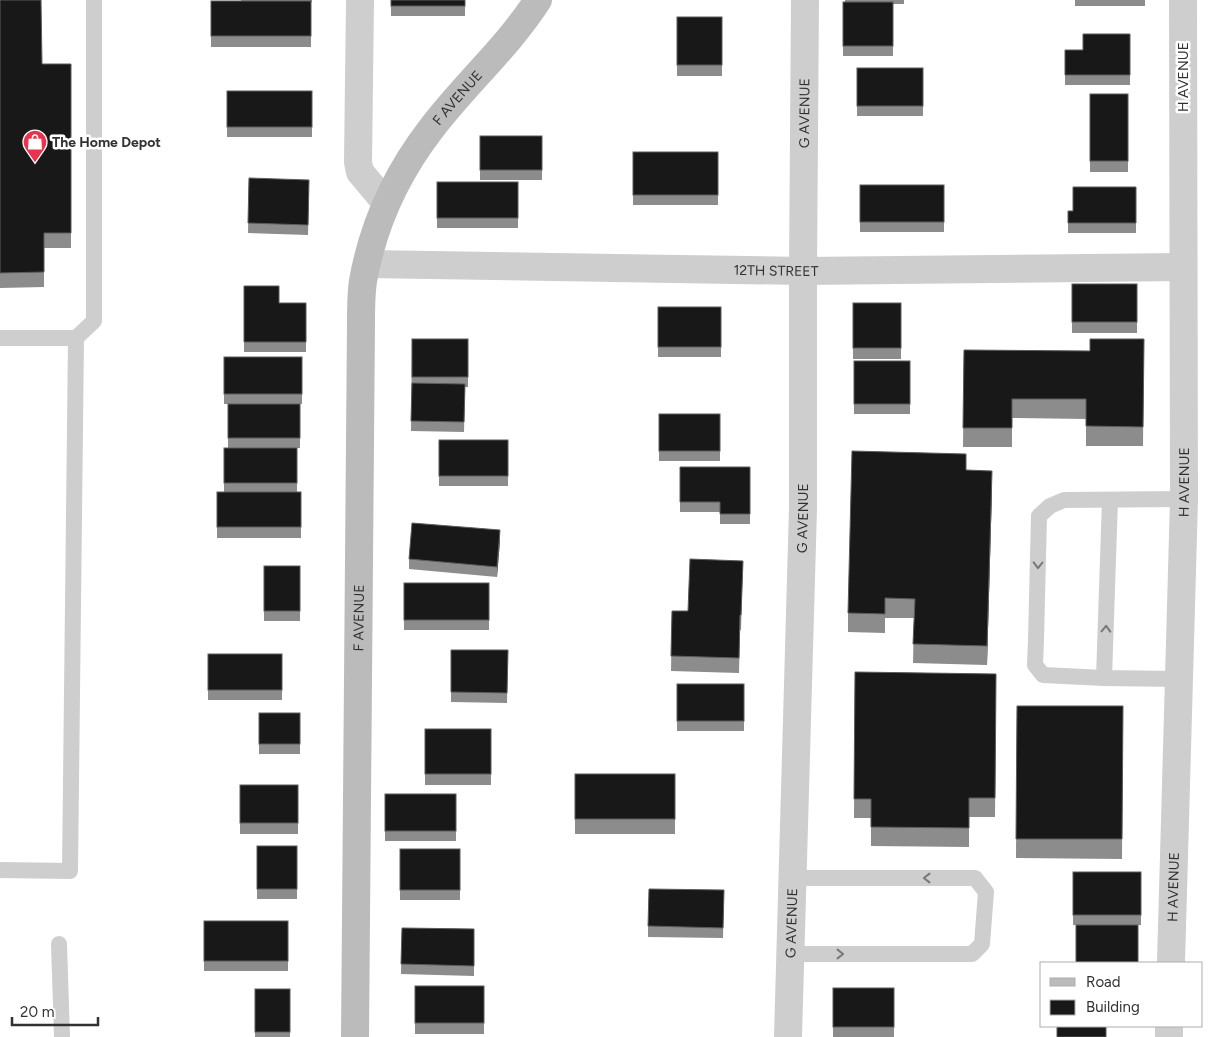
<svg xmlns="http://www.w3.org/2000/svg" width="1213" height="1037" viewBox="0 0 1213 1037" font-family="Figtree,sans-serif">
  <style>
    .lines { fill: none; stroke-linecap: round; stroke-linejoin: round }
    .lane { stroke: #cecece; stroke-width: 16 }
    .street { stroke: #cecece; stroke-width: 28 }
    .secondary { stroke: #bbb; stroke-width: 28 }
    .wall { fill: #8c8c8c }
    .shaded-wall { fill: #5d5d5d }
    .building { fill: #181818; stroke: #5d5d5d }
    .oneway { stroke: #787878 }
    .labels { text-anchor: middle; stroke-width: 5; stroke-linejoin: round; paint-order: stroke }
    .street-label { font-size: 14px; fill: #313131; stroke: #fff }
    .poi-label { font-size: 14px; font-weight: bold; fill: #313131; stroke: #fff; text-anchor: start }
  </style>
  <rect width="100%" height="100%" fill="#fff"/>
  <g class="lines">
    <g class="lane">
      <path d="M0,338H76"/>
      <path d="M1104,678L1110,500"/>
      <path d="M1178,679L1104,678L1043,675L1035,665L1036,640L1039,516L1050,506L1064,500L1184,499"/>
      <path d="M0,870L70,871L76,338L94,321V0"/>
      <path d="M59,944L62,1037"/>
      <path d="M791,954H972L982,944L986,892L975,878H793"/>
    </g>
    <g class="street">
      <path d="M360,0L358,162L360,172L386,203"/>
      <path id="s1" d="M367,264L803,271L1183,267"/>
      <path id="s2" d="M1171,963L1184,499L1183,0"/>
      <path id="s3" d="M788,1037L803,508V271L805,0"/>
      <path d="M1169,1037V1026"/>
    </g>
    <path class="secondary" id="s4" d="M355,1037L361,323C361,309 361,294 363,281C373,225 397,173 431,129C465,84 507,48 538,0"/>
  </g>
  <g class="wall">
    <path d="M0,0L42,64H71V248H44V287L0,288Z"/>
    <path d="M241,0H312V2H311V47H211V1H241Z"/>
    <rect x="391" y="0" width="74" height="16"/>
    <path d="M845,0H904V4H893V56H843V2H845Z"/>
    <rect x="1075" y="0" width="70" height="6"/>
    <rect x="677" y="17" width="45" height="59"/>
    <path d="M1130,34V85H1065V50H1083Z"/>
    <rect x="857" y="68" width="66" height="48"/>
    <rect x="227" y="91" width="85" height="46"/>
    <rect x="1090" y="94" width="38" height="78"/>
    <rect x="480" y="136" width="62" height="44"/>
    <rect x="633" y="152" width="85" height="53"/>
    <path d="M249,178L309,190L308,235L248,233Z"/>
    <rect x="437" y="182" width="81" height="46"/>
    <rect x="860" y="185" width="84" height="47"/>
    <path d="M1136,187V233H1068V211H1073Z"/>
    <rect x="1072" y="284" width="65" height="49"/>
    <path d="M244,286L279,303H306V352H244Z"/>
    <rect x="853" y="303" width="48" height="56"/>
    <rect x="658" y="307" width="63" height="50"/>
    <path d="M412,339H468V387H465L464,432L411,431Z"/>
    <path d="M1144,339L1143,446H1086V419L1012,418V447H963L964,350L1090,351Z"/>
    <path d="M224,357H302V404H300V448H297V492H301V538H217V492H224V448H228V404H224Z"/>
    <rect x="854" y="361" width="56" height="53"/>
    <rect x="659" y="414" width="61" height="47"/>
    <rect x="439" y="440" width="69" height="46"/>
    <path d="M680,467H750V524H720V512H680Z"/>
    <path d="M966,470L992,490L987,665L913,663L914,618H885V633L848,632V613Z"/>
    <path d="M500,541L497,577L409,569V559Z"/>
    <path d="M743,561L741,630H740L739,673L671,671L672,611H688Z"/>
    <rect x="264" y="566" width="36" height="55"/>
    <rect x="404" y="583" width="85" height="47"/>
    <path d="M451,650H508L507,703L451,702Z"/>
    <rect x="208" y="654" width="74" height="46"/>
    <path d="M855,672L996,674L995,817H969V847L871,846V818H854Z"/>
    <rect x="677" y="684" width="67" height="47"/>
    <path d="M1017,706H1123L1122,859L1016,858Z"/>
    <rect x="259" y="713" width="41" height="41"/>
    <rect x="425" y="729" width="66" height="56"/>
    <rect x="575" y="774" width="100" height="60"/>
    <rect x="240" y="785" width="58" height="49"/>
    <rect x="385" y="794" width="71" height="47"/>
    <rect x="257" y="846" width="40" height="53"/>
    <rect x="400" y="849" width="60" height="51"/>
    <rect x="1073" y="872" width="68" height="53"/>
    <path d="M724,890L723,938L648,937V926Z"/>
    <rect x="204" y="921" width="84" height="50"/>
    <path d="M402,928L474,929V976L401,974Z"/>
    <rect x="415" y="986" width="69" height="48"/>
    <rect x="833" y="988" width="61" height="49"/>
    <rect x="255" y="989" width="35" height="48"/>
  </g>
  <g class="shaded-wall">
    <path d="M992,471V490L987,665V646Z"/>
    <path d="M500,530V541L497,577V567Z"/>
  </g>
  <g class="building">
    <path d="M0,0H41L42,64H71V233H44V272L0,273Z"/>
    <rect x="391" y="0" width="74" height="6"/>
    <rect x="211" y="1" width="100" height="35"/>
    <rect x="843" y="2" width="50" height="44"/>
    <rect x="677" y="17" width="45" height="48"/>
    <path d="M1083,34H1130V75H1065V50H1083Z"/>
    <rect x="857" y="68" width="66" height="38"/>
    <rect x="227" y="91" width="85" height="36"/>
    <rect x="1090" y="94" width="38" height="67"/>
    <rect x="480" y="136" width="62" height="34"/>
    <rect x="633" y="152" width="85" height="43"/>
    <path d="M249,178L309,180L308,225L248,223Z"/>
    <rect x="437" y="182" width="81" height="36"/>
    <rect x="860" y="185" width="84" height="37"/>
    <path d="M1073,187H1136V223H1068V211H1073Z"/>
    <rect x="1072" y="284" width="65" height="38"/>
    <path d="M244,286H279V303H306V342H244Z"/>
    <rect x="853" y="303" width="48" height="45"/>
    <rect x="658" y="307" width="63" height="40"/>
    <rect x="412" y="339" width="56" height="38"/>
    <path d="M1090,339H1144L1143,427L1086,426V399H1012V428H963L964,350L1090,351Z"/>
    <rect x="224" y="357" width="78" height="37"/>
    <rect x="854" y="361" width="56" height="43"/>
    <path d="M412,383L465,384L464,422L411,421Z"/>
    <rect x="228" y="404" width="72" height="34"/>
    <rect x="659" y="414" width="61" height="37"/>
    <rect x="439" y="440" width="69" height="36"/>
    <rect x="224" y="448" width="73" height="35"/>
    <path d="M852,451L966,454V470L992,471L987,646L913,644L915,599L885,598V614L848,613Z"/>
    <path d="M680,467H750V514H720V502H680Z"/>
    <rect x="217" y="492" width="84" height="35"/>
    <path d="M412,523L500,530L497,567L409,559Z"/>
    <path d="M690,559L743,561L741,615H740L739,658L671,656L672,611H688Z"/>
    <rect x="264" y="566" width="36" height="45"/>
    <rect x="404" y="583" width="85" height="37"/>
    <path d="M451,650H508L507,693L451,692Z"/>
    <rect x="208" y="654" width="74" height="36"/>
    <path d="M855,672L996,674L995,798H969V828L871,827V799H854Z"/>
    <rect x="677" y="684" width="67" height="37"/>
    <path d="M1017,706H1123L1122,839H1016Z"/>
    <rect x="259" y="713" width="41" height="31"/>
    <rect x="425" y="729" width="66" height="45"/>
    <rect x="575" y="774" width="100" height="45"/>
    <rect x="240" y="785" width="58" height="38"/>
    <rect x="385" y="794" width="71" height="37"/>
    <rect x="257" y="846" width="40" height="43"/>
    <rect x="400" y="849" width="60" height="41"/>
    <rect x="1073" y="872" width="68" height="43"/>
    <path d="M649,889L724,890L723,928L648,926Z"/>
    <rect x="204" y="921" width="84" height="40"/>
    <rect x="1076" y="925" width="62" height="38"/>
    <path d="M402,928L474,929V966L401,964Z"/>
    <rect x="415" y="986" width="69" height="37"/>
    <rect x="833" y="988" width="61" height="39"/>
    <rect x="255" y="989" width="35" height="43"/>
    <rect x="1057" y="1026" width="49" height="11"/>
  </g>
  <defs><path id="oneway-chevron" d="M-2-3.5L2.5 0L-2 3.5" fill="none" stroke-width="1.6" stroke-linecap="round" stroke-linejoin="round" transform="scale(1.25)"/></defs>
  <g class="oneway">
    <use href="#oneway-chevron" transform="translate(1038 565) rotate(91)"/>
    <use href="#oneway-chevron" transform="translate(1106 629) rotate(-88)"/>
    <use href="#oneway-chevron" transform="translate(927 878) rotate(-180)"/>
    <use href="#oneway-chevron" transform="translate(840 954)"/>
  </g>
  <defs>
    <symbol id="shop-pin" viewBox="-11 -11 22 30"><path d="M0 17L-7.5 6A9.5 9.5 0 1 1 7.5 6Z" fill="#e8334e" stroke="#fff"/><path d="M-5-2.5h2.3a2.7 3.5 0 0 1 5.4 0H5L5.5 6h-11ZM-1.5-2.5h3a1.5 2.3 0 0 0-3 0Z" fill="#fff"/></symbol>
  </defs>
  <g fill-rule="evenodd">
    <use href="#shop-pin" x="21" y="128" width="28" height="38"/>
  </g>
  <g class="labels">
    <g class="street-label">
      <text transform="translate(1183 77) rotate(-90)" y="5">H AVENUE</text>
      <text dy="5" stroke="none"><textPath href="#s4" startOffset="965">F AVENUE</textPath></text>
      <text dy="5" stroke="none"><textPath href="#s3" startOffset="924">G AVENUE</textPath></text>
      <text dy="5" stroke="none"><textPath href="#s1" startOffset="409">12TH STREET</textPath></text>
      <text dy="5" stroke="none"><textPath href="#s2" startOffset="481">H AVENUE</textPath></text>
      <text dy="5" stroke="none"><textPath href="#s3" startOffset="519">G AVENUE</textPath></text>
      <text dy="5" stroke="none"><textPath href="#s4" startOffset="419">F AVENUE</textPath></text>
      <text dy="5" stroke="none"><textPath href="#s2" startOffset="76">H AVENUE</textPath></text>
      <text dy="5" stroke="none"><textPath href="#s3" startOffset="114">G AVENUE</textPath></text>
    </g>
    <g class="poi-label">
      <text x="52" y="147">The Home Depot</text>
    </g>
  </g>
  <rect x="1040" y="962" width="162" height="65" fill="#ffffff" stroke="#adadad"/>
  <rect x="1050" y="978" width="25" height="8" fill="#bbbbbb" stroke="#adadad"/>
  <text x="1086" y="987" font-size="15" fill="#313131">Road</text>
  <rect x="1050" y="1000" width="25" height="15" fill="#181818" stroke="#adadad"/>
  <text x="1086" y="1012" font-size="15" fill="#313131">Building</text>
  <path d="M12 1017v8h86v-8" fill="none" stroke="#313131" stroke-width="2.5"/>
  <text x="20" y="1017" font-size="15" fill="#313131" stroke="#ffffff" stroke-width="4" paint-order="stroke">20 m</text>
</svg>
